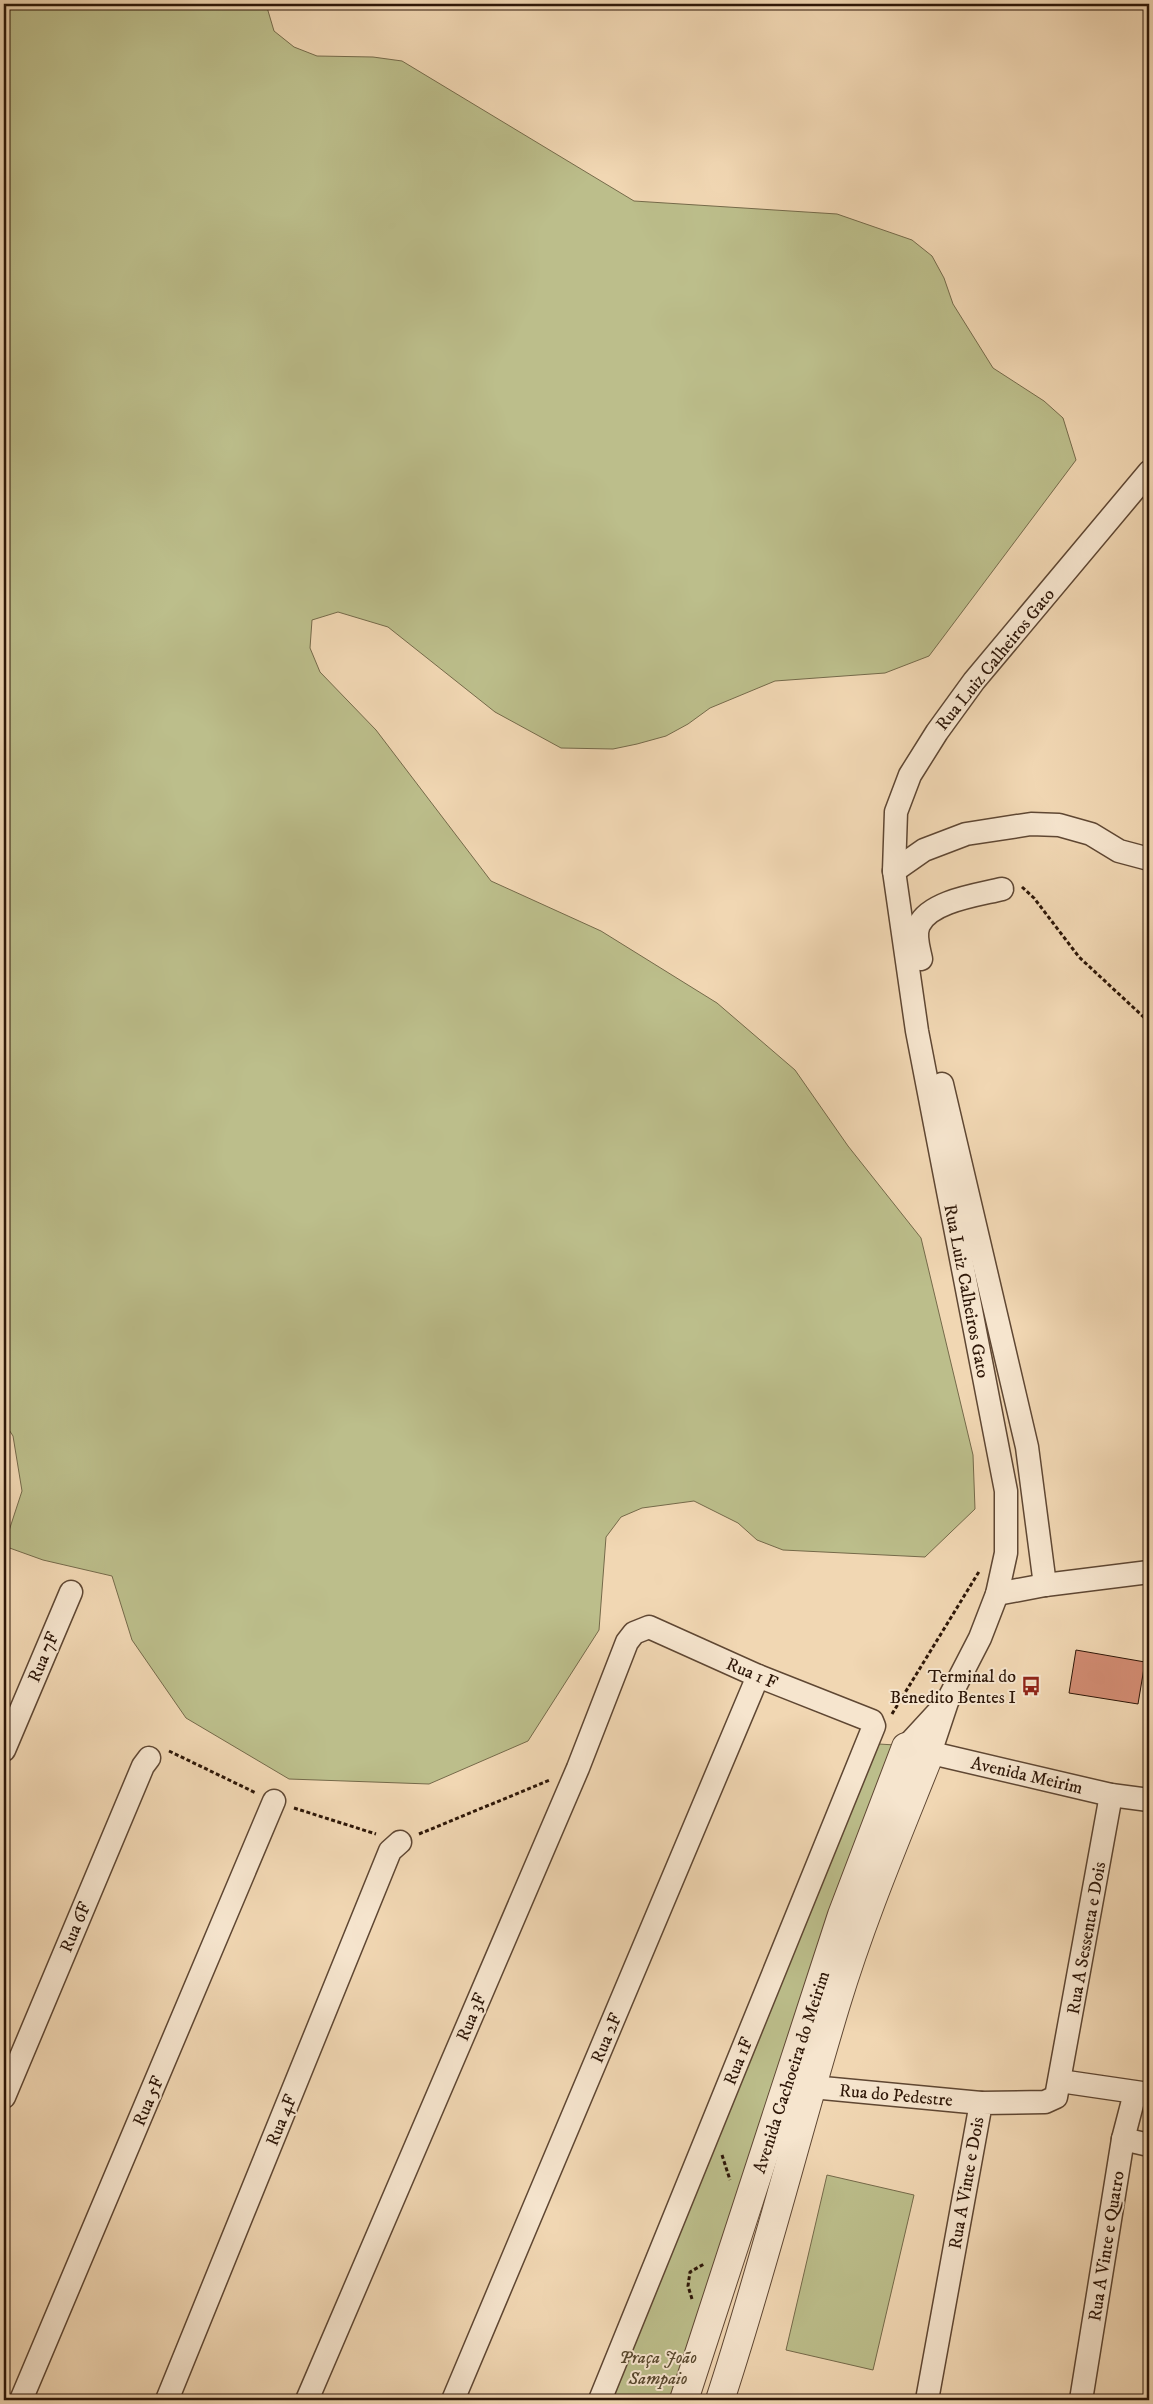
<svg xmlns="http://www.w3.org/2000/svg" width="1153" height="2404" viewBox="0 0 1153 2404" font-family="'IM FELL DW Pica',serif">
  <style>
    .green { fill: #bcbe8b; stroke: #756a4a }
    .building { fill: #d38d74; stroke: #2e1708 }
    .lines { fill: none; stroke-linecap: round; stroke-linejoin: round }
    .minor-casing { stroke: #5f4733; stroke-width: 25 }
    .tertiary-casing { stroke: #5f4733; stroke-width: 30 }
    .path { stroke: #2e1708; stroke-width: 3; stroke-dasharray: 4 2.5; stroke-linecap: butt }
    .minor { stroke: #f6e5ce; stroke-width: 22 }
    .tertiary { stroke: #f6e5ce; stroke-width: 28 }
    .labels { text-anchor: middle; stroke-width: 4; stroke-linejoin: round; paint-order: stroke }
    .street-label { font-size: 18px; fill: #2e1708; stroke: #f6e5ce }
    .poi-label { font-size: 18px; fill: #2e1708; stroke: #f6e5ce; text-anchor: end }
    .park-label { font-size: 18px; font-style: italic; fill: #59492f; stroke: #f6e5ce }
  </style>
  <rect width="100%" height="100%" fill="#f1d7b3"/>
  <filter id="stains"><feTurbulence type="fractalNoise" baseFrequency=".004" numOctaves="4"/><feColorMatrix values="0 0 0 0 .2 0 0 0 0 .09 0 0 0 0 .02 0 0 0 .5 -.17"/></filter>
  <radialGradient id="worn" r=".72"><stop offset=".6" stop-color="#630" stop-opacity="0"/><stop offset="1" stop-color="#630" stop-opacity=".3"/></radialGradient>
  <g class="green">
    <path d="M4,4H266L274,31L294,47L317,56L373,57L402,61L634,201L837,214L912,240L932,256L944,278L953,304L993,368L1044,401L1063,418L1076,460L929,656L885,673L775,681L710,708L688,724L666,736L637,744L613,749L561,748L495,712L388,627L338,612L312,620L310,648L320,672L376,730L491,881L601,931L717,1003L795,1070L848,1146L921,1238L973,1455L975,1509L925,1557L783,1550L757,1540L738,1523L694,1501L642,1508L621,1517L606,1537L599,1630L528,1741L429,1784L289,1779L186,1718L132,1640L112,1576L43,1560L4,1546L22,1491L13,1436L4,1422Z"/>
    <path d="M879,1744L895,1745L682,2400H610Z"/>
    <path d="M827,2175L914,2195L873,2370L786,2350Z"/>
  </g>
  <path class="building" d="M1076,1650L1145,1662L1138,1704L1069,1693Z"/>
  <g class="lines">
    <defs>
      <g id="minor">
        <path d="M894,871L924,850L966,834L1031,824L1059,825L1091,834L1119,851L1149,859"/>
        <path d="M921,959C919,949 914,935 919,925C930,901 978,895 1002,889"/>
        <path d="M942,1084L1027,1447L1045,1585"/>
        <path d="M997,1594L1045,1585L1149,1572"/>
        <path d="M941,1709L906,1747L1111,1795L1149,1800"/>
        <path d="M4,1750L71,1592"/>
        <path d="M930,1753L947,1702L980,1638L997,1594L1006,1553V1491L917,1031L894,871L896,812L910,775L937,732L974,681L1149,472"/>
        <path d="M1060,2081L1149,2094"/>
        <path d="M812,2087L981,2103"/>
        <path d="M4,2097L143,1766L149,1758"/>
        <path d="M1123,2139L1149,2145"/>
        <path d="M21,2400L274,1801"/>
        <path d="M167,2400L390,1851L400,1842"/>
        <path d="M307,2400L578,1768L627,1642L634,1633L649,1627L758,1676L872,1721L874,1726L600,2400"/>
        <path d="M453,2400L758,1676"/>
        <path d="M927,2400L981,2103L1045,2102L1056,2097L1111,1795"/>
        <path d="M1081,2400L1123,2139L1135,2093"/>
      </g>
      <g id="tertiary">
        <path d="M684,2400L842,1915L906,1747"/>
        <path d="M720,2400C763,2269 796,2136 836,2004C862,1918 897,1836 930,1753"/>
      </g>
    </defs>
    <use href="#minor" class="minor-casing"/>
    <use href="#tertiary" class="tertiary-casing"/>
    <g class="path">
      <path d="M1022,887L1034,898L1079,957L1149,1022"/>
      <path d="M892,1714L980,1570"/>
      <path d="M169,1751L256,1793"/>
      <path d="M294,1808L376,1834"/>
      <path d="M419,1834L550,1780"/>
      <path d="M722,2155L730,2180"/>
      <path d="M692,2299L688,2286L690,2272L704,2264"/>
    </g>
    <use href="#minor" class="minor"/>
    <use href="#tertiary" class="tertiary"/>
  </g>
  <defs>
    <symbol id="bus-bare" viewBox="-9 -9 18 18"><path d="M-5-6H5V4H4V6H2V4H-2V6H-4V4H-5ZM-3.5-4V0h7V-4ZM-3.5 1.2v1.5H-2V1.2ZM2 1.2v1.5H3.5V1.2Z" fill="#8f2418" stroke="#f6e5ce" stroke-width="2.5" paint-order="stroke"/></symbol>
  </defs>
  <g fill-rule="evenodd">
    <use href="#bus-bare" x="1017" y="1672" width="28" height="28"/>
  </g>
  <g class="labels">
    <g class="street-label">
      <text transform="translate(995 659) rotate(-51)" y="6">Rua Luiz Calheiros Gato</text>
      <text transform="translate(967 1291) rotate(79)" y="6">Rua Luiz Calheiros Gato</text>
      <text transform="translate(43 1657) rotate(-67)" y="6">Rua 7F</text>
      <text transform="translate(752 1673) rotate(23)" y="6">Rua 1 F</text>
      <text transform="translate(1027 1775) rotate(13)" y="6">Avenida Meirim</text>
      <text transform="translate(75 1927) rotate(-67)" y="6">Rua 6F</text>
      <text transform="translate(1086 1938) rotate(-80)" y="6">Rua A Sessenta e Dois</text>
      <text transform="translate(471 2017) rotate(-67)" y="6">Rua 3F</text>
      <text transform="translate(606 2038) rotate(-67)" y="6">Rua 2F</text>
      <text transform="translate(738 2061) rotate(-68)" y="6">Rua 1F</text>
      <text transform="translate(791 2072) rotate(-72)" y="6">Avenida Cachoeira do Meirim</text>
      <text transform="translate(896 2095) rotate(5)" y="6">Rua do Pedestre</text>
      <text transform="translate(148 2101) rotate(-67)" y="6">Rua 5F</text>
      <text transform="translate(281 2120) rotate(-68)" y="6">Rua 4F</text>
      <text transform="translate(966 2183) rotate(-80)" y="6">Rua A Vinte e Dois</text>
      <text transform="translate(1106 2246) rotate(-81)" y="6">Rua A Vinte e Quatro</text>
    </g>
    <g class="poi-label">
      <text x="1016" y="1682">Terminal do<tspan x="1016" dy="21">Benedito Bentes I</tspan></text>
    </g>
    <g class="park-label">
      <text x="658" y="2363">Praça João<tspan x="658" dy="21">Sampaio</tspan></text>
    </g>
  </g>
  <rect width="1153" height="2404" fill="none" stroke="#f1d7b3" stroke-width="20"/>
  <rect x="5" y="5" width="1143" height="2394" fill="none" stroke="#2e1708" stroke-width="2.5"/>
  <rect x="10" y="10" width="1133" height="2384" fill="none" stroke="#2e1708"/>
  <rect width="100%" height="100%" filter="url(#stains)"/>
  <rect width="100%" height="100%" fill="url(#worn)"/>
</svg>
